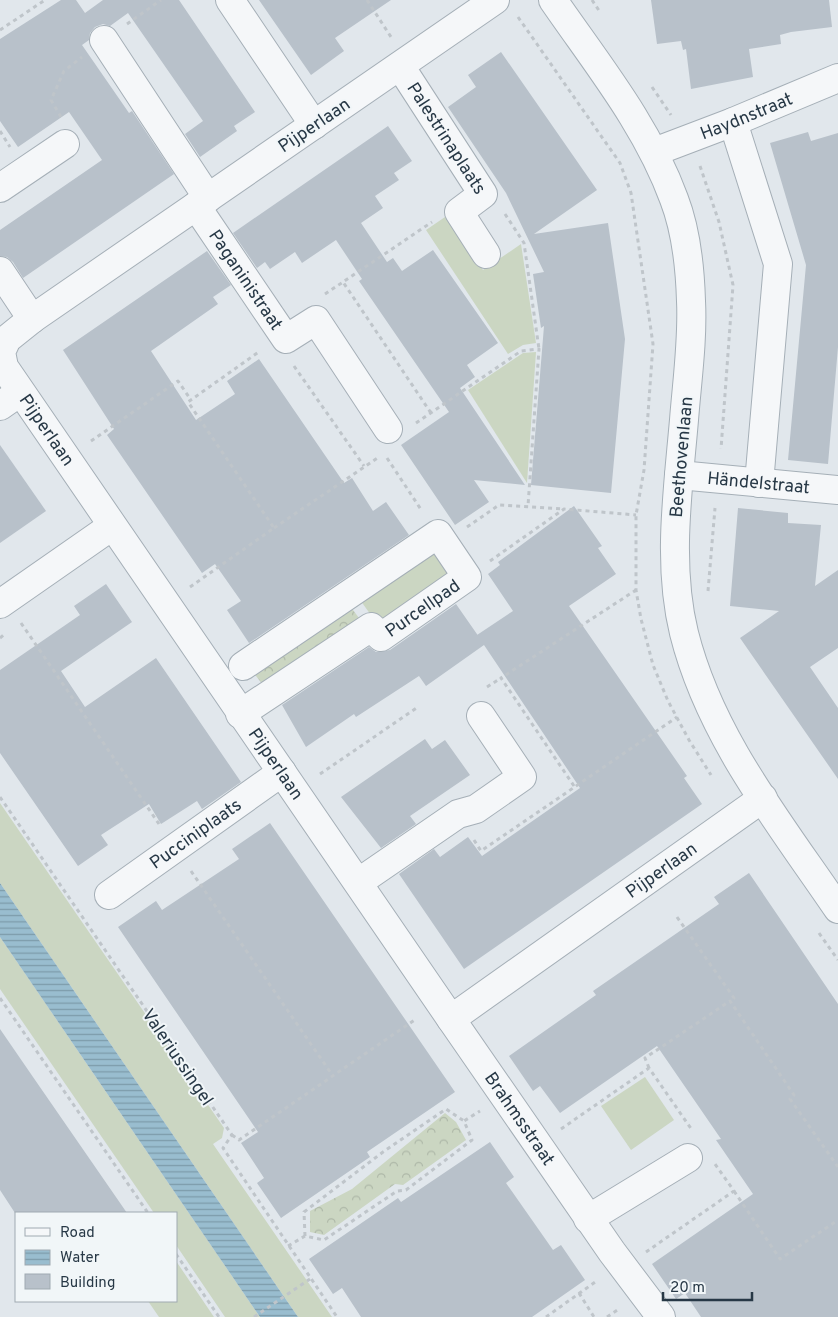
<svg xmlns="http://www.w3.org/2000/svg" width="838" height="1317" viewBox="0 0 838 1317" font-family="Overpass,sans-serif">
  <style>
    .grass { fill: #cbd6c2 }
    .forest { fill: url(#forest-crowns) }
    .water { fill: url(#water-rules) }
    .building { fill: #b8c1ca }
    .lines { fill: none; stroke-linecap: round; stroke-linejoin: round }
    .minor-casing { stroke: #a5afb7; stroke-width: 30 }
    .path { stroke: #bfc5ca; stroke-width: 3; stroke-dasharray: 4 4; stroke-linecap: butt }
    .minor { stroke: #f5f7f9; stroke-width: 28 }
    .labels { text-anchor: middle; stroke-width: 4; stroke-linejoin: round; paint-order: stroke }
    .street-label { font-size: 18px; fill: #273846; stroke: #f1f6f8 }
  </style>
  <defs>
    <pattern id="forest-crowns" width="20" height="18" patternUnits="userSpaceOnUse" patternTransform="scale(1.25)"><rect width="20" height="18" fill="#cbd6c2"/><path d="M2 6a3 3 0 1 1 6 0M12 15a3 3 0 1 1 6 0" fill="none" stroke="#aeb8a8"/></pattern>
    <pattern id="water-rules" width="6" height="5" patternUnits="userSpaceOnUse" patternTransform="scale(1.25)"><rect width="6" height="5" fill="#99bdcf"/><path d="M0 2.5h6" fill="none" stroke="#7d9baa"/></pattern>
  </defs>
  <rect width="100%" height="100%" fill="#e1e7ec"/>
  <g class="grass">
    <path d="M445,217L483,270L521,244L536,343L523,345L508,354L426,230Z"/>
    <path d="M536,352L527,483L468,390L523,353Z"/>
    <path d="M431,542L460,573L378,625L358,597Z"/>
    <path d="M0,803L224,1128L222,1138L213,1144L332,1317H298L0,883Z"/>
    <path d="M0,937L260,1317H225L176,1245V1213H154L0,989Z"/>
    <path d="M645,1077L674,1120L631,1150L601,1106Z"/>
    <path d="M176,1261L214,1317H159L148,1301H176Z"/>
  </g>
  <g class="forest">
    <path d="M347,602L362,622L264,686L252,671Z"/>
    <path d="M445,1113L456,1122L466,1140L403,1185L395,1184L324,1235L310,1232V1211L352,1189Z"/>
  </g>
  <path class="water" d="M0,883L298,1317H260L0,937Z"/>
  <g class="building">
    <path d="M61,0H76L85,13L103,0H179L255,112L234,126L237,131L200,157L185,134L203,121L128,13L110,26L103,24L95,27L90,33L89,40L82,45L129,113L132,111L174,174L23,278L13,262L7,257L0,256V230L102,160L69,112L18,147L0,121V39Z"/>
    <path d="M259,0H391L335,38L344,51L311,75Z"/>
    <path d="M651,0H829L832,27L791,32L780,35L781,44L749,49L753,77L691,89L686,49L683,50L681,41L657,44Z"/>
    <path d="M501,52L597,190L534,234L608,223L625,339L611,493L531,485L544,326L541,328L533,274L544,272L506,193L448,107L476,87L468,75Z"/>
    <path d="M388,126L412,161L394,173L399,180L375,196L383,208L361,223L387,262L393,258L402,271L433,250L498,343L467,365L475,377L460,388L525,485L474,480L489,502L455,525L401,445L449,412L359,281L362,279L336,240L302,263L295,252L270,269L265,262L257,268L233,233Z"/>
    <path d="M808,132L811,141L838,133V347L828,464L788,460L806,265L770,143Z"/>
    <path d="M207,251L231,285L213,297L218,304L151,351L196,420L235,394L227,381L259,359L344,483L352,478L373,511L386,502L409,535L249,643L227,610L241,601L215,564L202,573L107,435L114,429L63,350Z"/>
    <path d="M0,445L46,511L0,543Z"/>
    <path d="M574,506L602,546L598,548L616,574L569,606L687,776L684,778L702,804L464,969L399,874L434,849L440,857L468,837L482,856L580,788L484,645L426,686L419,676L356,717L354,714L306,747L282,705L369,647L376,652L390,650L456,604L479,637L477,635L513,611L488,574L500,565L498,562Z"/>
    <path d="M738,508L788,513V523L821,525L815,586L838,570V648L810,667L838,708V779L740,638L779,611L730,606Z"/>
    <path d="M106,584L132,622L61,671L85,707L156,658L241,782L202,809L197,801L161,824L149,804L101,835L108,845L78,866L0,753V670L80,615L74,606Z"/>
    <path d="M425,739L432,749L445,740L470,775L410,816L416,824L381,848L341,797Z"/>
    <path d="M270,823L455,1092L367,1152L370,1157L281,1218L257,1183L264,1178L241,1143L258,1132L118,927L156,901L162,910L239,859L232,849Z"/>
    <path d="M749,873L838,1004V1317H701L685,1293L676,1299L652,1264L753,1194L716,1140L721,1139L657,1046L560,1113L540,1086L533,1091L509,1056L596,995L593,991L719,904L714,897Z"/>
    <path d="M0,1029L33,1077L127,1213H15L0,1190Z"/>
    <path d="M490,1142L514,1177L506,1183L553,1250L561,1245L585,1280L532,1317H361L342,1288L333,1294L309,1259L398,1198L401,1202Z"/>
  </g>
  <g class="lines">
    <defs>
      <g id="minor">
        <path d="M230,0L314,125"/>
        <path id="s1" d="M495,0L32,319L7,339L1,352L4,367L451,1019L763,798"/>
        <path d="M553,0C597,64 647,125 674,199C686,230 690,267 691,301C693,340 687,381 684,420C678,490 667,564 684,633C710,737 779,822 838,909"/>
        <path d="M104,40L208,198"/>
        <path id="s2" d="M400,66L483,194L459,212L486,254"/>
        <path d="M733,122L778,264L759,483"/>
        <path id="s3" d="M654,152L733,122L838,78"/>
        <path d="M0,188L65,144"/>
        <path id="s4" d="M196,206L286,339L316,320L388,429"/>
        <path d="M0,271L32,319"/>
        <path d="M0,406L20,392"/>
        <path id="s5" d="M679,475L838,490"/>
        <path d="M0,604L112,526"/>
        <path id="s6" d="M240,714L371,627L381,637L467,577L438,534L243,666"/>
        <path d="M359,882L458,814L476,809L522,777L481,716"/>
        <path id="s7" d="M109,895L282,772"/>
        <path id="s8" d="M451,1019L612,1252L661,1317"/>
        <path d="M588,1219L688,1158"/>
      </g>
    </defs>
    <use href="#minor" class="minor-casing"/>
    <g class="path">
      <path d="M367,0L391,37"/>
      <path d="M592,0L600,12"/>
      <path d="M518,17L620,163L631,193L653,344L644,470L636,515V590L641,619L653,665L668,701L689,740L711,775"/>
      <path d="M127,24L161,0"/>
      <path d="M0,30L45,0"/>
      <path d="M652,87L671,115"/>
      <path d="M61,117L51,100L64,71L82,57"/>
      <path d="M0,131L10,147"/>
      <path d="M700,166L719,222L733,285L721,449"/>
      <path d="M505,214L524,243L539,349"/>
      <path d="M325,294L343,282"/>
      <path d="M294,366L364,466"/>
      <path d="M431,413L343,282L432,222"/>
      <path d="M416,423L521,351L539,349L528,506"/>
      <path d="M91,441L178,381L191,400"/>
      <path d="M387,458L422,511"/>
      <path d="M467,527L499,505L564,509"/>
      <path d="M274,528L379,457"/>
      <path d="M490,561L564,509L636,515"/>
      <path d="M190,587L274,528L188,402L260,351"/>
      <path d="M708,591L715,508"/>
      <path d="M21,623L159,824"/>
      <path d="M0,638L6,633"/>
      <path d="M487,687L501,678"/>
      <path d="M320,774L418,707"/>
      <path d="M574,786L501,678L636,590"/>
      <path d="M0,797L232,1135L223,1148L337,1317"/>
      <path d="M474,840L481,851L677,717"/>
      <path d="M191,871L333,1076"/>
      <path d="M677,917L734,998L730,1001"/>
      <path d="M819,933L838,960"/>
      <path d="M0,998L148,1213"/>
      <path d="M649,1068L645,1058L730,1001L794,1095L790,1099L838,1167"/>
      <path d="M561,1129L649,1068L692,1130"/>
      <path d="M232,1135L239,1140L416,1019"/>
      <path d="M734,1191L780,1259L838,1220"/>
      <path d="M305,1236L304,1212L383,1152L446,1109L464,1121"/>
      <path d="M288,1246L305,1236L324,1240L397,1191L406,1190L472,1140L464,1121L480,1111"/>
      <path d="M646,1252L734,1191L715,1164"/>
      <path d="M176,1254L219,1317"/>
      <path d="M579,1293L594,1317"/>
      <path d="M254,1317L310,1279"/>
      <path d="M546,1317L598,1280"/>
      <path d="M607,1317L619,1309"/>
    </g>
    <use href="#minor" class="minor"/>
  </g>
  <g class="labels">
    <g class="street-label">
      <text dy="6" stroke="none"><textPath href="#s3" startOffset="99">Haydnstraat</textPath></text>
      <text transform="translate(314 125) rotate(-34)" y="6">Pijperlaan</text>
      <text dy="6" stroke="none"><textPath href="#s2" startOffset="86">Palestrinaplaats</textPath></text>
      <text dy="6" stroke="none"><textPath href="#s4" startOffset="89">Paganinistraat</textPath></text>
      <text dy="6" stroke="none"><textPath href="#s1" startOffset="700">Pijperlaan</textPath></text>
      <text transform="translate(681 457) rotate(-85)" y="6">Beethovenlaan</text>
      <text dy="6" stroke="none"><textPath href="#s5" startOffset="80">Händelstraat</textPath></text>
      <text dy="6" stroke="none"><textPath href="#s6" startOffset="222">Purcellpad</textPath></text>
      <text dy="6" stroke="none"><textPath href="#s1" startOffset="1105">Pijperlaan</textPath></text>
      <text dy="6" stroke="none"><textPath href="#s7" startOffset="106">Pucciniplaats</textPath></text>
      <text dy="6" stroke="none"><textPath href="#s1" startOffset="1672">Pijperlaan</textPath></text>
      <text transform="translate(178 1057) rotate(56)" y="6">Valeriussingel</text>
      <text dy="6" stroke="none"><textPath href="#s8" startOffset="121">Brahmsstraat</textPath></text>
    </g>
  </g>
  <rect x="15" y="1212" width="162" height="90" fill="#f1f6f8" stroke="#a0aab1"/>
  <rect x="25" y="1228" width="25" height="8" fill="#f5f7f9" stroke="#a0aab1"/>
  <text x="60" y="1237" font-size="15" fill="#273846">Road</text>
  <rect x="25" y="1250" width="25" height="15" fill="url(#water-rules)" stroke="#a0aab1"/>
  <text x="60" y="1262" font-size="15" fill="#273846">Water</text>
  <rect x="25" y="1274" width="25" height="15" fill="#b8c1ca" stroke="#a0aab1"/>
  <text x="60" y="1287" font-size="15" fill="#273846">Building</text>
  <path d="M663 1292v8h89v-8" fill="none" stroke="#273846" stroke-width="2.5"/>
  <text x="670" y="1292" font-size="15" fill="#273846" stroke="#f1f6f8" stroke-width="4" paint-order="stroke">20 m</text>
</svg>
